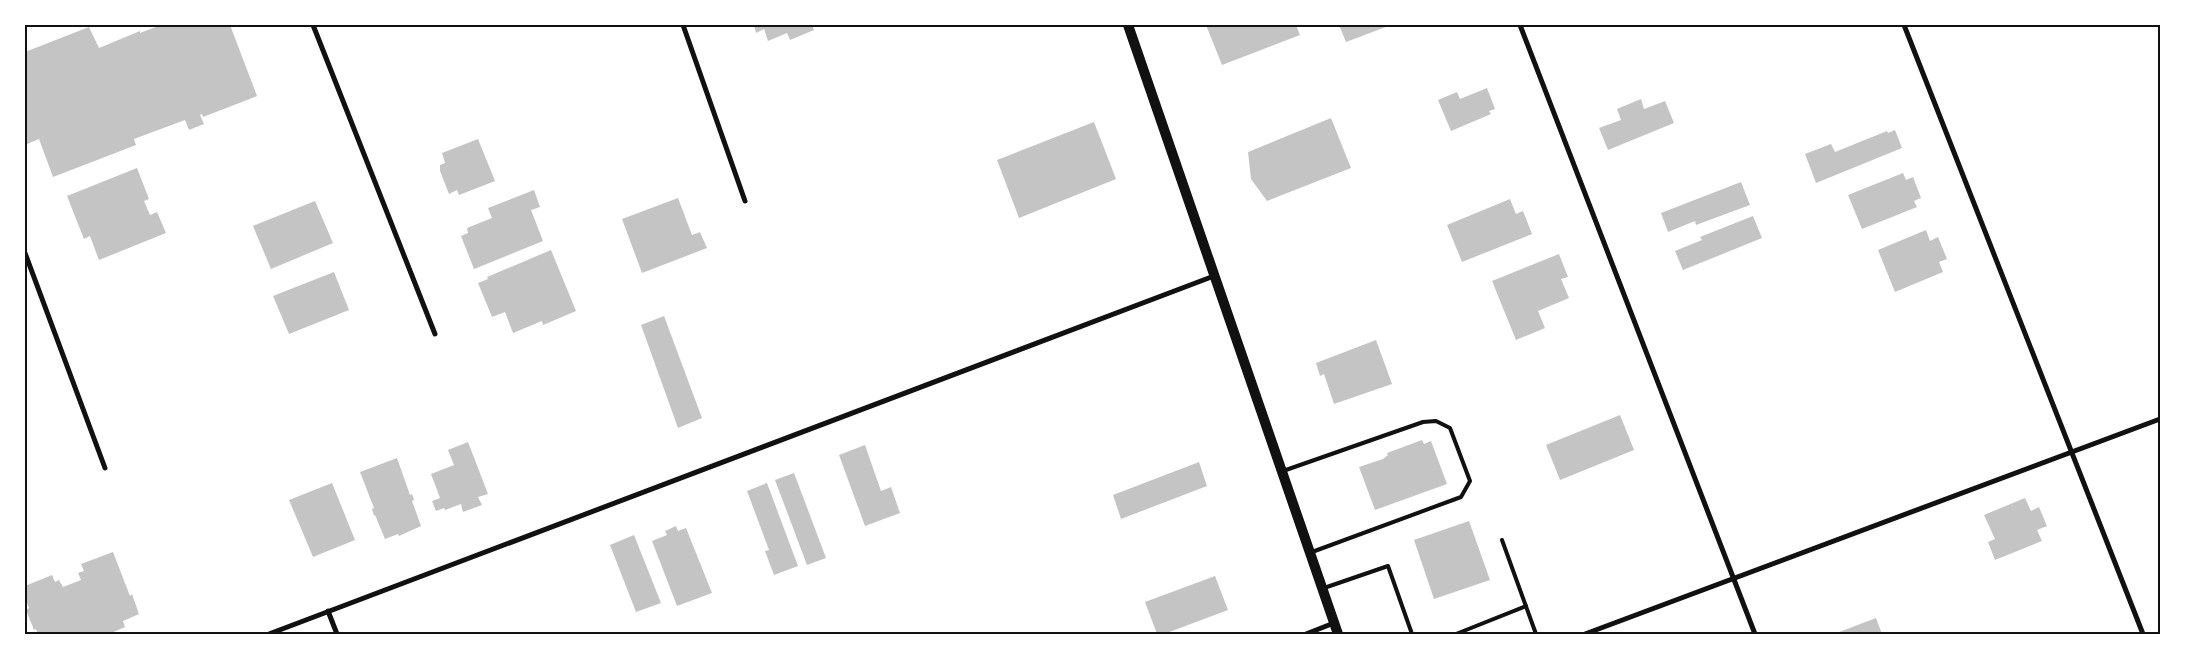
<svg xmlns="http://www.w3.org/2000/svg" width="2185" height="659" viewBox="0 0 2185 659" font-family="Inter,sans-serif">
  <style>
    .building { fill: #c4c4c4 }
    .lines { fill: none; stroke-linecap: round; stroke-linejoin: round }
    .service { stroke: #111; stroke-width: 4 }
    .minor { stroke: #111; stroke-width: 5 }
    .secondary { stroke: #111; stroke-width: 10 }
    .neatline { fill: none; stroke: #111; stroke-width: 2 }
  </style>
  <rect width="100%" height="100%" fill="#fff"/>
  <g class="building">
    <path d="M161,25H230L257,96L203,117L202,114L200,115L204,124L189,130L185,120L134,139L136,145L53,177L39,139L25,145V52L89,27L99,48L140,31V33Z"/>
    <path d="M754,25H812L814,30L790,40L787,33L768,41L764,29L756,33Z"/>
    <path d="M1206,25H1296L1300,35L1222,65Z"/>
    <path d="M1339,25H1391L1346,42Z"/>
    <path d="M1487,88L1495,109L1489,111L1491,114L1451,131L1438,100L1457,92L1460,99Z"/>
    <path d="M1641,99L1644,109L1665,101L1674,123L1608,150L1599,128L1621,120L1617,109Z"/>
    <path d="M1331,118L1351,168L1267,201L1251,179L1248,152Z"/>
    <path d="M1094,122L1116,179L1019,218L997,160Z"/>
    <path d="M1895,130L1902,148L1816,183L1805,154L1831,144L1835,152L1887,131L1888,133Z"/>
    <path d="M478,139L495,181L459,195L457,190L449,194L440,171V165L445,163L442,153Z"/>
    <path d="M137,168L149,199L144,201L150,215L157,212L166,233L99,260L90,236L84,239L67,196Z"/>
    <path d="M1903,173L1906,180L1913,177L1921,198L1914,201L1917,207L1862,229L1848,195Z"/>
    <path d="M1741,182L1750,205L1696,225L1695,221L1668,232L1661,213Z"/>
    <path d="M534,190L540,207L531,210L543,241L474,269L461,236L468,233L467,228L492,218L488,208Z"/>
    <path d="M678,198L692,235L700,232L707,248L642,273L622,219Z"/>
    <path d="M1510,199L1516,214L1523,211L1532,234L1462,262L1447,225Z"/>
    <path d="M315,201L333,243L271,269L253,226Z"/>
    <path d="M1753,216L1762,238L1683,270L1675,251L1702,240L1700,237Z"/>
    <path d="M1926,230L1930,241L1938,237L1947,259L1939,262L1943,272L1895,292L1878,250Z"/>
    <path d="M551,250L576,311L543,325L542,321L513,333L505,312L492,317L478,283L488,279L487,277Z"/>
    <path d="M1559,254L1568,277L1561,279L1569,298L1538,311L1545,328L1516,340L1492,281Z"/>
    <path d="M334,272L349,310L289,334L273,296Z"/>
    <path d="M664,316L702,418L678,428L641,325Z"/>
    <path d="M1376,340L1392,384L1334,404L1324,374L1320,376L1316,363Z"/>
    <path d="M1620,415L1634,450L1560,480L1546,445Z"/>
    <path d="M1422,440L1424,444L1431,441L1447,484L1375,510L1359,467L1383,459L1388,455L1387,453Z"/>
    <path d="M468,442L488,494L478,497L482,505L463,512L461,504L445,510L444,508L436,511L432,501L440,498L431,474L454,465L448,450Z"/>
    <path d="M865,445L881,491L891,487L900,513L865,526L839,455Z"/>
    <path d="M397,458L410,495L412,494L414,500L412,501L421,526L399,536L398,534L385,539L375,515L374,516L372,509L374,508L360,472Z"/>
    <path d="M1199,462L1207,486L1121,519L1113,495Z"/>
    <path d="M794,473L826,558L807,565L775,480Z"/>
    <path d="M332,483L355,540L313,557L289,500Z"/>
    <path d="M767,483L798,566L774,575L765,551L769,550L747,491Z"/>
    <path d="M2025,498L2031,511L2039,507L2047,526L2037,530L2042,541L1995,560L1988,542L1995,539L1984,515Z"/>
    <path d="M1469,521L1490,580L1434,599L1414,540Z"/>
    <path d="M676,526L678,531L686,528L712,593L677,606L652,541L667,535L665,531Z"/>
    <path d="M634,535L661,603L636,612L610,545Z"/>
    <path d="M113,552L130,596L132,594L139,614L123,621L125,627L109,634L108,632L38,634L36,629L34,630L26,610L29,608L25,597V586L52,575L55,582L59,580L63,587L81,580L78,573L84,571L81,564Z"/>
    <path d="M1215,576L1228,610L1164,634H1157L1145,602Z"/>
    <path d="M1876,618L1882,634H1834Z"/>
  </g>
  <g class="lines">
    <g class="service">
      <path d="M1283,471L1423,422L1436,421L1450,428L1470,481L1461,497L1312,552"/>
      <path d="M1502,540L1536,634"/>
      <path d="M1324,588L1388,566L1412,634"/>
      <path d="M1456,634L1526,606"/>
    </g>
    <g class="minor">
      <path d="M313,25L435,334"/>
      <path d="M683,25L745,201"/>
      <path d="M1520,25L1755,634"/>
      <path d="M1904,25L2143,634"/>
      <path d="M25,253L105,468"/>
      <path d="M328,611L337,634"/>
      <path d="M269,634L1214,276"/>
      <path d="M1306,634L1334,623"/>
      <path d="M1585,634L2160,419"/>
    </g>
    <path class="secondary" d="M1128,25L1338,634"/>
  </g>
  <rect width="2185" height="659" fill="none" stroke="#ffffff" stroke-width="52"/>
  <rect x="26" y="26" width="2133" height="607" class="neatline"/>
</svg>
